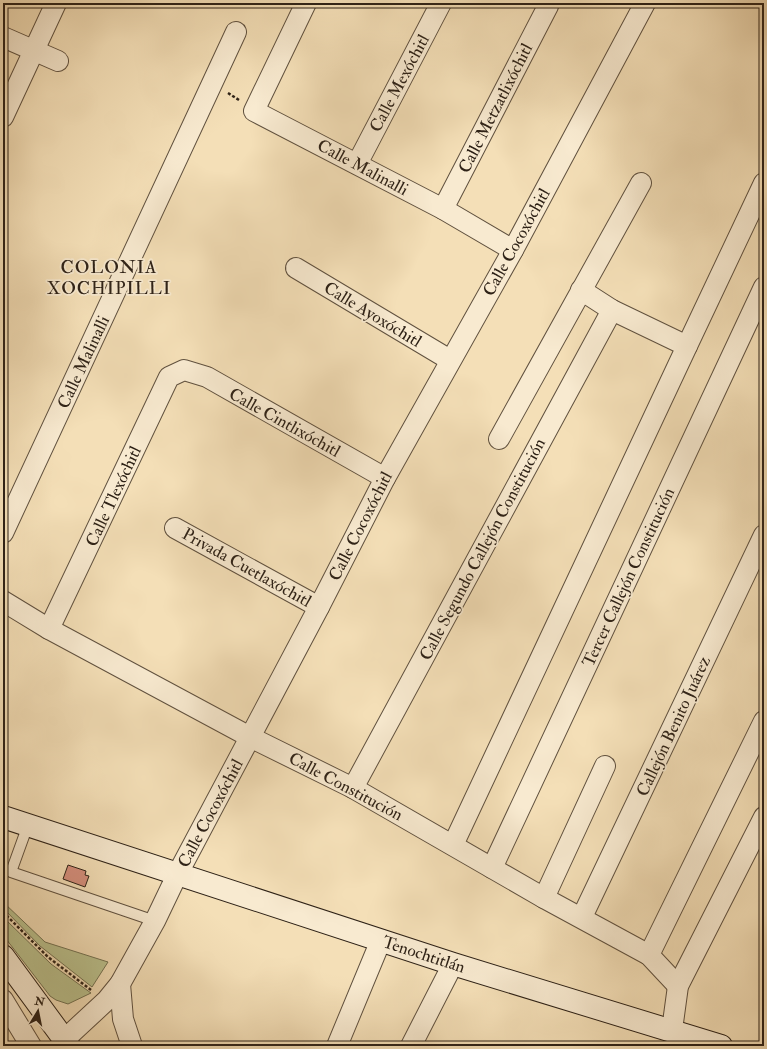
<svg xmlns="http://www.w3.org/2000/svg" width="767" height="1049" viewBox="0 0 767 1049" font-family="'IM FELL Double Pica',serif">
  <style>
    .green { fill: #bbc28e; stroke: #747252 }
    .building { fill: #d58f7d; stroke: #2e2217 }
    .lines { fill: none; stroke-linecap: round; stroke-linejoin: round }
    .lane-casing { stroke: #60513f; stroke-width: 12 }
    .street-casing { stroke: #60513f; stroke-width: 22 }
    .secondary-casing { stroke: #2e2217; stroke-width: 24 }
    .path { stroke: #2e2217; stroke-width: 2.5; stroke-dasharray: 3 2; stroke-linecap: butt }
    .lane { stroke: #f8ead0; stroke-width: 10 }
    .street { stroke: #f8ead0; stroke-width: 20 }
    .secondary { stroke: #f8ead0; stroke-width: 22 }
    .labels { text-anchor: middle; stroke-width: 3.5; stroke-linejoin: round; paint-order: stroke }
    .street-label { font-size: 17px; fill: #2e2217; stroke: #f8ead0 }
    .neighbourhood-label { font-size: 18px; letter-spacing: 1px; fill: #2e2217; stroke: #f8ead0 }
  </style>
  <rect width="100%" height="100%" fill="#f4dfb7"/>
  <filter id="stains"><feTurbulence type="fractalNoise" baseFrequency=".005" numOctaves="4"/><feColorMatrix values="0 0 0 0 .2 0 0 0 0 .09 0 0 0 0 .02 0 0 0 .5 -.17"/></filter>
  <radialGradient id="worn" r=".72"><stop offset=".6" stop-color="#630" stop-opacity="0"/><stop offset="1" stop-color="#630" stop-opacity=".3"/></radialGradient>
  <g class="green">
    <path d="M3,902L45,942L108,962L92,987L40,946L3,908Z"/>
    <path d="M3,917L51,964L91,993L68,1004L56,1000L50,996L3,935Z"/>
  </g>
  <path class="building" d="M68,865L86,871L85,875L89,876L85,887L63,879Z"/>
  <g class="lines">
    <defs>
      <path id="lane" d="M28,825L11,872L155,921"/>
      <g id="street">
        <path d="M306,3L254,111L443,209L513,250"/>
        <path d="M3,37L58,61"/>
        <path d="M3,117L56,3"/>
        <path d="M357,164L441,3"/>
        <path d="M443,209L548,6"/>
        <path d="M296,268L450,360"/>
        <path d="M581,290L612,310L687,346L764,183"/>
        <path d="M499,439L641,183"/>
        <path d="M175,528L319,607"/>
        <path d="M3,533L236,32"/>
        <path d="M3,601L49,629L250,737L353,788L544,898L649,955L678,986"/>
        <path d="M49,629L169,377L184,370L207,377L385,478"/>
        <path d="M353,788L612,310"/>
        <path d="M453,845L687,346"/>
        <path d="M492,868L764,287"/>
        <path d="M544,898L605,766"/>
        <path d="M582,917L764,535"/>
        <path d="M649,955L764,721"/>
        <path d="M120,984L123,1019L132,1046"/>
        <path d="M3,1000L31,1046"/>
        <path d="M672,1030L678,986L764,817"/>
        <path d="M65,1039L107,1000L120,984L155,921L177,875L319,607L385,478L513,250L645,3"/>
        <path d="M337,1046L381,940"/>
        <path d="M411,1046L453,964"/>
      </g>
      <g id="secondary">
        <path d="M3,817L453,964L721,1046"/>
        <path d="M3,956L69,1046"/>
      </g>
    </defs>
    <use href="#lane" class="lane-casing"/>
    <use href="#street" class="street-casing"/>
    <use href="#secondary" class="secondary-casing"/>
    <g class="path">
      <path d="M228,93L239,100"/>
      <path d="M3,912L48,957L91,990"/>
    </g>
    <use href="#lane" class="lane"/>
    <use href="#street" class="street"/>
    <use href="#secondary" class="secondary"/>
  </g>
  <g class="labels">
    <g class="street-label">
      <text transform="translate(399 83) rotate(-62)" y="6">Calle Mexóchitl</text>
      <text transform="translate(495 108) rotate(-63)" y="6">Calle Metzatlixóchitl</text>
      <text transform="translate(363 167) rotate(28)" y="6">Calle Malinalli</text>
      <text transform="translate(516 242) rotate(-61)" y="6">Calle Cocoxóchitl</text>
      <text transform="translate(373 314) rotate(31)" y="6">Calle Ayoxóchitl</text>
      <text transform="translate(83 362) rotate(-65)" y="6">Calle Malinalli</text>
      <text transform="translate(285 422) rotate(29)" y="6">Calle Cintlixóchitl</text>
      <text transform="translate(113 496) rotate(-65)" y="6">Calle Tlexóchitl</text>
      <text transform="translate(360 526) rotate(-63)" y="6">Calle Cocoxóchitl</text>
      <text transform="translate(482 549) rotate(-62)" y="6">Calle Segundo Callejón Constitución</text>
      <text transform="translate(247 567) rotate(29)" y="6">Privada Cuetlaxóchitl</text>
      <text transform="translate(628 577) rotate(-65)" y="6">Tercer Callejón Constitución</text>
      <text transform="translate(673 726) rotate(-65)" y="6">Callejón Benito Juárez</text>
      <text transform="translate(346 786) rotate(28)" y="6">Calle Constitución</text>
      <text transform="translate(210 813) rotate(-62)" y="6">Calle Cocoxóchitl</text>
      <text transform="translate(424 954) rotate(18)" y="6">Tenochtitlán</text>
    </g>
    <g class="neighbourhood-label">
      <text x="109" y="273">COLONIA<tspan x="109" dy="21">XOCHIPILLI</tspan></text>
    </g>
  </g>
  <rect width="767" height="1049" fill="none" stroke="#f4dfb7" stroke-width="16"/>
  <rect x="4" y="4" width="759" height="1041" fill="none" stroke="#2e2217" stroke-width="2"/>
  <rect x="8" y="8" width="751" height="1033" fill="none" stroke="#2e2217"/>
  <g transform="translate(38 1011) rotate(10)" stroke="#f8ead0" stroke-width="3" paint-order="stroke">
  <path d="M0-3L7 15L0 10L-7 15Z" fill="#2e2217"/>
  <text y="-6" font-size="11" font-weight="bold" text-anchor="middle" fill="#2e2217">N</text>
  </g>
  <rect width="100%" height="100%" filter="url(#stains)"/>
  <rect width="100%" height="100%" fill="url(#worn)"/>
</svg>
